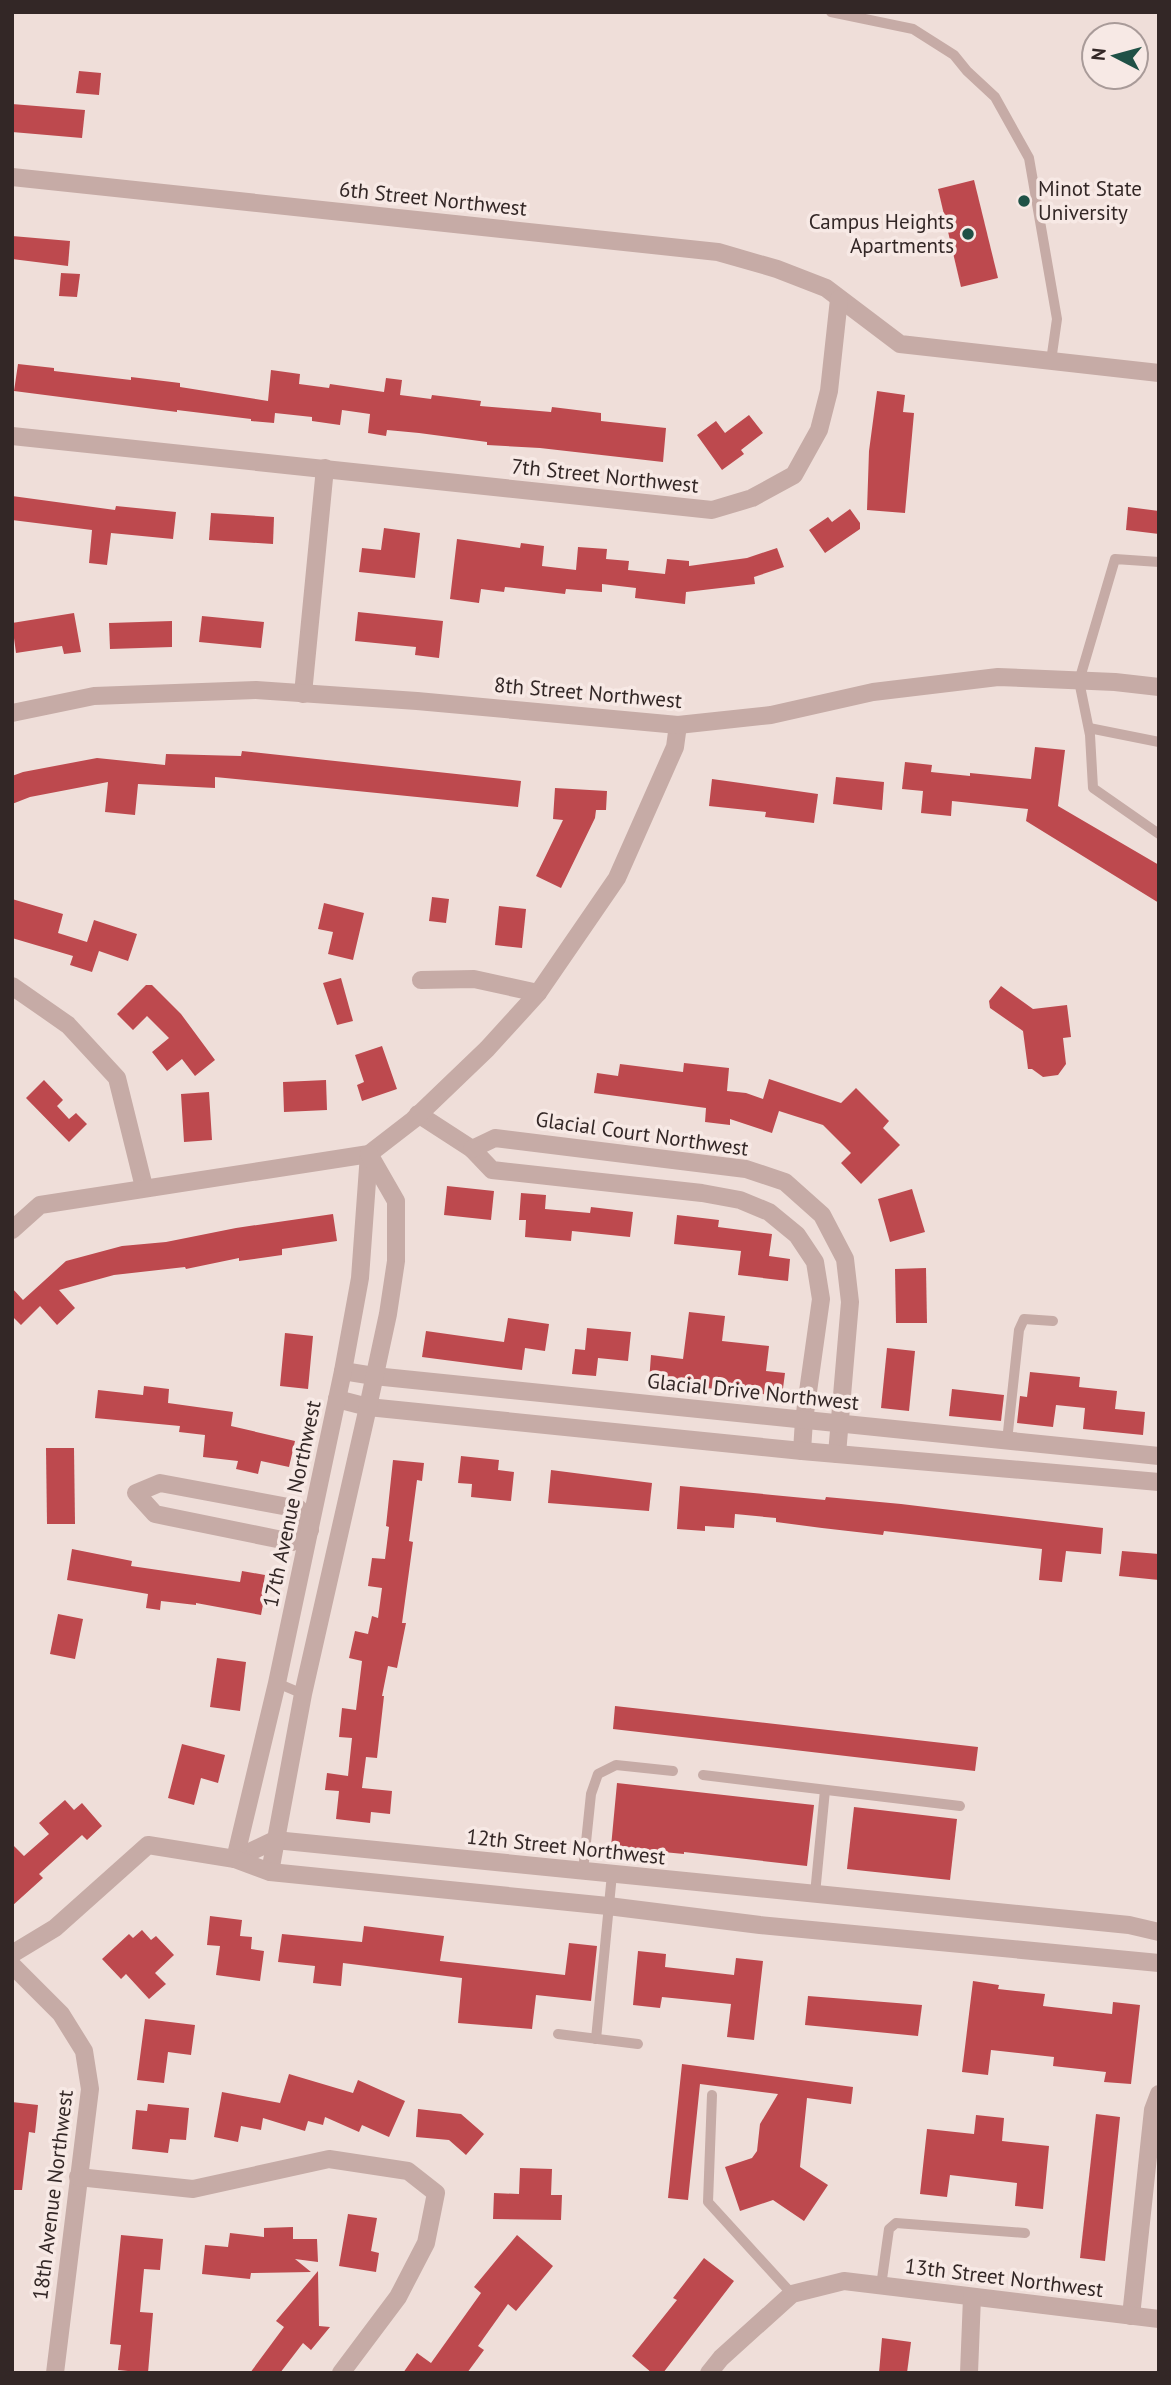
<svg xmlns="http://www.w3.org/2000/svg" width="1171" height="2385" viewBox="0 0 1171 2385" font-family="'PT Sans',sans-serif">
  <style>
    .building { fill: #bd494e }
    .lines { fill: none; stroke-linecap: round; stroke-linejoin: round }
    .service { stroke: #c6aba6; stroke-width: 10 }
    .minor { stroke: #c6aba6; stroke-width: 18 }
    .tertiary { stroke: #c6aba6; stroke-width: 18 }
    .poi-dot { fill: #1f5146; stroke: #f7e9e5; stroke-width: 2.5 }
    .labels { text-anchor: middle; stroke-width: 7; stroke-linejoin: round; paint-order: stroke }
    .poi-label { font-size: 21px; fill: #332726; stroke: #f7e9e5; text-anchor: start }
    .street-label { font-size: 21px; fill: #332726; stroke: #f7e9e5 }
  </style>
  <rect width="100%" height="100%" fill="#efded9"/>
  <g class="building">
    <path d="M79,71L101,73L99,95L76,93Z"/>
    <path d="M12,104L85,110L82,138L12,132Z"/>
    <path d="M974,180L998,278L961,287L938,189Z"/>
    <path d="M12,236L70,241L68,266L12,259Z"/>
    <path d="M61,273L80,274L77,297L59,296Z"/>
    <path d="M18,364L54,368V371L131,380V377L180,383V387L268,401L271,370L300,374L299,384L329,388L330,384L384,392L386,378L402,380L400,395L431,399L432,395L481,401L480,406L551,412L552,407L601,413V421L666,428L663,462L540,448L487,445V442L419,433L387,430L386,436L368,433L370,414L342,410L340,425L312,421V417L275,413L274,423L251,421V419L177,410V412L14,391Z"/>
    <path d="M877,391L905,395L903,412L914,413L905,513L867,510L869,451Z"/>
    <path d="M749,415L763,433L741,450L744,454L722,470L697,435L716,421L725,433Z"/>
    <path d="M12,496L115,510L116,506L176,512L173,539L111,533L107,565L89,563L92,530L12,520Z"/>
    <path d="M1128,507L1159,511V534L1126,530Z"/>
    <path d="M850,509L860,523V529L825,553L809,530L828,517L832,522Z"/>
    <path d="M211,513L274,517L273,544L209,540Z"/>
    <path d="M384,528L420,533L415,578L359,572L362,548L381,550Z"/>
    <path d="M457,539L520,548L521,543L544,546L542,566L576,570L578,547L607,549L606,559L629,561L628,570L665,574L667,559L689,561V566L747,558L777,548L784,567L754,577L755,584L686,592L685,604L635,598L636,588L602,584V592L566,589L565,594L505,587L504,592L481,589L479,603L450,599Z"/>
    <path d="M358,612L443,621L439,658L415,655L416,647L355,641Z"/>
    <path d="M74,613L81,652L64,654L62,646L16,653L12,623Z"/>
    <path d="M202,616L264,622L261,648L199,642Z"/>
    <path d="M172,621V647L110,649L109,623Z"/>
    <path d="M1035,747L1065,750L1058,806L1159,865V903L1026,821L1028,809L952,801L951,816L921,813L923,791L902,789L905,762L932,765L931,772L970,776V773L1031,779Z"/>
    <path d="M242,751L521,781L518,807L215,777V788L138,784L135,815L105,812L108,782L30,797L12,804V776L23,772L97,758L165,765L166,754L241,756Z"/>
    <path d="M836,777L884,782L882,810L833,804Z"/>
    <path d="M712,779L818,794L814,823L765,817L766,812L709,806Z"/>
    <path d="M555,788L607,791L606,810H596L595,818L561,888L536,876L563,820L553,819Z"/>
    <path d="M432,897L449,899L446,923L429,921Z"/>
    <path d="M12,899L63,914L58,933L87,942L94,920L137,934L128,961L99,951L92,972L70,965L73,956L12,938Z"/>
    <path d="M324,903L364,913L353,960L328,954L333,932L318,929Z"/>
    <path d="M499,906L526,909L522,948L495,945Z"/>
    <path d="M341,978L353,1021L337,1025L323,983Z"/>
    <path d="M146,985H152L181,1014L215,1060L195,1076L182,1059L167,1071L152,1052L169,1038L147,1016L133,1030L117,1014Z"/>
    <path d="M1001,986L1033,1009L1067,1005L1071,1037L1063,1038L1066,1064L1058,1075L1043,1077L1032,1069H1028L1023,1031L990,1008L989,1001Z"/>
    <path d="M382,1046L397,1089L362,1101L357,1085L364,1082L355,1055Z"/>
    <path d="M684,1063L729,1068L727,1091L746,1093L763,1099L769,1079L841,1103L856,1088L889,1121L883,1128L900,1145L861,1184L841,1163L851,1153L823,1125L779,1111L772,1133L730,1119V1125L705,1122L706,1108L594,1093L597,1073L618,1076L620,1064L683,1072Z"/>
    <path d="M44,1080L63,1100L57,1106L69,1119L76,1113L87,1124L69,1142L26,1098Z"/>
    <path d="M326,1080L327,1110L284,1112L283,1082Z"/>
    <path d="M209,1092L212,1140L184,1142L181,1094Z"/>
    <path d="M447,1186L494,1191L491,1220L444,1215Z"/>
    <path d="M912,1189L925,1232L890,1242L878,1199Z"/>
    <path d="M521,1193L546,1195L545,1209L590,1213L591,1207L633,1212L630,1237L572,1231L571,1241L525,1237L526,1220H519Z"/>
    <path d="M333,1214L337,1241L282,1249V1255L239,1261V1258L186,1269L185,1267L114,1275L59,1290L75,1308L57,1325L40,1306L21,1325L12,1316V1288L23,1300L66,1261L122,1246L166,1242L236,1228Z"/>
    <path d="M677,1215L719,1220L718,1227L772,1234L769,1256L790,1259L788,1281L738,1275L741,1251L674,1244Z"/>
    <path d="M926,1268L927,1323H896L895,1269Z"/>
    <path d="M689,1312L725,1316L722,1341L769,1346L766,1371L785,1373L782,1396L649,1382L651,1355L683,1359Z"/>
    <path d="M508,1318L549,1324L545,1351L525,1348L522,1370L422,1357L426,1331L504,1342Z"/>
    <path d="M587,1328L631,1332L628,1361L598,1358L596,1376L572,1374L575,1349L585,1350Z"/>
    <path d="M285,1333L313,1336L308,1389L280,1386Z"/>
    <path d="M887,1348L915,1351L909,1411L881,1408Z"/>
    <path d="M1030,1372L1080,1377L1079,1387L1117,1391L1115,1409L1145,1412L1143,1435L1083,1429L1085,1408L1056,1405L1053,1427L1017,1423L1020,1396L1027,1397Z"/>
    <path d="M144,1386L169,1389L168,1403L233,1412L231,1426L295,1441L289,1467L261,1461L258,1474L236,1469L238,1461L203,1457L205,1435L179,1432L180,1426L95,1418L98,1390L143,1395Z"/>
    <path d="M952,1389L1004,1395L1001,1421L949,1416Z"/>
    <path d="M46,1448H74L75,1524H47Z"/>
    <path d="M461,1456L499,1460L498,1470L514,1472L511,1501L471,1497L472,1484L458,1483Z"/>
    <path d="M393,1460L424,1463L422,1481L417,1480L409,1541L413,1542L402,1623H406L397,1668L388,1666L382,1696H384L377,1758L366,1757L362,1788L392,1791L390,1814L371,1812L370,1823L336,1819L339,1791L325,1790L327,1773L348,1776L352,1738L339,1737L342,1708L356,1710L362,1661L349,1658L355,1631L368,1634L372,1616L378,1618L382,1588L368,1586L372,1558L385,1559L389,1527L386,1526Z"/>
    <path d="M551,1470L652,1483L649,1511L548,1503Z"/>
    <path d="M680,1486L825,1500L826,1497L901,1504L1103,1528L1101,1554L1066,1551L1062,1582L1039,1580L1042,1549L884,1531L883,1535L822,1528L776,1522V1518L735,1514L734,1528L705,1526V1531L677,1529Z"/>
    <path d="M72,1549L132,1561L131,1566L240,1582L242,1571L265,1575L262,1593L265,1594L261,1615L196,1603V1605L161,1601L160,1610L146,1608L148,1594L67,1580Z"/>
    <path d="M1122,1551L1159,1554V1580L1119,1576Z"/>
    <path d="M58,1614L83,1619L75,1659L50,1654Z"/>
    <path d="M217,1658L246,1662L240,1711L210,1707Z"/>
    <path d="M615,1706L978,1747L975,1771L613,1729Z"/>
    <path d="M182,1744L225,1755L218,1783L201,1778L194,1805L168,1798Z"/>
    <path d="M617,1783L814,1805L807,1866L684,1852V1854L611,1847Z"/>
    <path d="M65,1800L74,1810L82,1803L102,1826L87,1840L82,1835L39,1874L43,1878L12,1906V1844L24,1856L49,1834L39,1823Z"/>
    <path d="M854,1807L957,1819L950,1880L847,1869Z"/>
    <path d="M210,1916L242,1920L240,1936L252,1937L251,1949L264,1951L260,1981L216,1975L220,1946L207,1945Z"/>
    <path d="M364,1926L444,1936L440,1961L565,1975L569,1943L597,1946L591,2001L536,1995L532,2029L458,2023L462,1978L343,1963L341,1986L313,1983L315,1966L278,1962L282,1934L362,1942Z"/>
    <path d="M142,1930L151,1940L156,1936L174,1955L155,1973L166,1984L149,1999L126,1974L121,1979L102,1959L129,1934L133,1938Z"/>
    <path d="M638,1951L666,1954L665,1967L734,1975L736,1958L763,1961L754,2040L727,2037L731,2004L662,1997L660,2008L633,2005Z"/>
    <path d="M973,1981L999,1985L998,1989L1045,1994L1043,2006L1112,2014L1113,2002L1140,2005L1131,2084L1104,2082L1106,2072L1053,2066L1054,2057L991,2050L988,2075L962,2072Z"/>
    <path d="M808,1996L922,2005L918,2036L805,2025Z"/>
    <path d="M145,2019L195,2025L191,2055L168,2052L164,2083L137,2080Z"/>
    <path d="M682,2064L853,2087L851,2104L807,2098L800,2167L828,2185L804,2221L773,2200L740,2211L725,2167L752,2158L757,2151L760,2124L778,2094L700,2084L688,2200L668,2198Z"/>
    <path d="M289,2074L353,2093L358,2080L405,2101L389,2137L362,2125L359,2132L325,2117L323,2125L308,2121L305,2131L263,2118L261,2130L241,2126L238,2142L214,2137L222,2092L280,2103Z"/>
    <path d="M12,2102L38,2105L35,2133L29,2132L22,2190H12Z"/>
    <path d="M148,2104L189,2108L186,2140L170,2139L168,2153L132,2149L136,2110L147,2111Z"/>
    <path d="M418,2109L461,2114L484,2134L466,2155L449,2140L416,2137Z"/>
    <path d="M1096,2114L1120,2117L1105,2261L1080,2258Z"/>
    <path d="M976,2115L1004,2118L1002,2141L1049,2146L1043,2209L1015,2206L1017,2183L950,2175L947,2197L920,2194L927,2129L974,2134Z"/>
    <path d="M520,2168L552,2169L551,2195H562L561,2220L493,2219L494,2193L519,2194Z"/>
    <path d="M348,2214L377,2218L371,2251L379,2253L376,2272L339,2266Z"/>
    <path d="M293,2227V2239H317L318,2262L295,2259L311,2272L251,2273L250,2279L202,2274L205,2245L228,2247L230,2233L264,2237V2228Z"/>
    <path d="M121,2235L163,2239L160,2270L144,2269L140,2312L153,2313L148,2373L118,2370L121,2345L110,2344Z"/>
    <path d="M517,2235L553,2266L516,2311L508,2304L478,2346L484,2350L467,2373H403L417,2353L431,2363L481,2293L474,2287Z"/>
    <path d="M704,2258L734,2281L663,2373H652L632,2356L677,2300L673,2298Z"/>
    <path d="M318,2271L319,2326L330,2327L311,2350L303,2343L280,2373H250L284,2327L276,2321Z"/>
    <path d="M882,2338L911,2342L907,2373H879Z"/>
  </g>
  <g class="lines">
    <g class="service">
      <path d="M831,12L913,29L954,55L967,71L995,97L1029,158L1057,319L1051,361"/>
      <path d="M1159,562L1115,559L1079,681L1090,735L1093,788L1159,834"/>
      <path d="M1089,728L1159,742"/>
      <path d="M1007,1441L1019,1330L1024,1319L1053,1321"/>
      <path d="M277,1683L303,1694"/>
      <path d="M703,1775L960,1806"/>
      <path d="M583,1871L591,1794L598,1774L616,1765L673,1771"/>
      <path d="M815,1894L825,1790"/>
      <path d="M558,2034L638,2044"/>
      <path d="M596,2039L612,1874"/>
      <path d="M712,2095L708,2202L792,2294"/>
      <path d="M881,2286L889,2229L896,2223L1025,2233"/>
    </g>
    <g class="minor">
      <path d="M12,177L718,252L777,269L826,288L900,344L1159,373"/>
      <path d="M12,436L712,510L752,498L794,475L819,430L829,391L839,299"/>
      <path d="M303,694L325,468"/>
      <path d="M421,980L474,979L538,993"/>
      <path d="M12,986L68,1025L117,1078L144,1187"/>
      <path d="M418,1114L472,1149L492,1170L702,1193L740,1200L769,1212L797,1235L815,1262L821,1299L804,1420L802,1451"/>
      <path d="M472,1149L495,1138L746,1169L785,1182L822,1215L845,1259L850,1302L837,1454"/>
      <path d="M12,1230L40,1205L369,1154L413,1120L487,1049L538,993L617,878L675,747L678,725"/>
      <path d="M343,1371L374,1376L1159,1456"/>
      <path d="M337,1399L368,1407L802,1451L1159,1482"/>
      <path d="M160,1483L299,1509L310,1530L292,1542L155,1514L136,1493Z"/>
      <path d="M235,1859L275,1840L1129,1925L1159,1932"/>
      <path d="M235,1859L277,1683L343,1371L360,1278L369,1154"/>
      <path d="M270,1872L303,1694L368,1407L388,1314L396,1261V1201L369,1154"/>
      <path d="M12,1954L55,1928L148,1845L235,1859L270,1872L608,1906L760,1925L1159,1963"/>
      <path d="M12,1965L61,2014L84,2051L90,2089L55,2373"/>
      <path d="M78,2177L193,2189L329,2159L408,2171L436,2193L426,2243L398,2297L341,2373"/>
      <path d="M1131,2316L1153,2110L1159,2094"/>
      <path d="M709,2373L721,2358L792,2294L844,2281L1159,2319"/>
      <path d="M969,2373L972,2297"/>
    </g>
    <path class="tertiary" d="M12,713L94,696L256,690L417,701L678,725L771,715L873,692L998,677L1115,682L1159,687"/>
  </g>
  <g class="poi-dot">
    <circle cx="1024" cy="201" r="7"/>
    <circle cx="968" cy="234" r="7"/>
  </g>
  <g class="labels">
    <g class="poi-label">
      <text x="1038" y="196">Minot State<tspan x="1038" dy="24">University</tspan></text>
      <text x="954" y="229" text-anchor="end">Campus Heights<tspan x="954" dy="24">Apartments</tspan></text>
    </g>
    <g class="street-label">
      <text transform="translate(433 199) rotate(6)" y="7">6th Street Northwest</text>
      <text transform="translate(605 476) rotate(6)" y="7">7th Street Northwest</text>
      <text transform="translate(588 693) rotate(5)" y="7">8th Street Northwest</text>
      <text transform="translate(642 1134) rotate(8)" y="7">Glacial Court Northwest</text>
      <text transform="translate(753 1392) rotate(6)" y="7">Glacial Drive Northwest</text>
      <text transform="translate(292 1504) rotate(-78)" y="7">17th Avenue Northwest</text>
      <text transform="translate(566 1847) rotate(6)" y="7">12th Street Northwest</text>
      <text transform="translate(53 2195) rotate(-83)" y="7">18th Avenue Northwest</text>
      <text transform="translate(1004 2278) rotate(7)" y="7">13th Street Northwest</text>
    </g>
  </g>
  <rect width="1171" height="2385" fill="none" stroke="#332726" stroke-width="28"/>
  <g transform="translate(1115 56) rotate(276)"><circle r="33" fill="#f7e9e5" stroke="#a99b99" stroke-width="2"/>
  <path d="M0-5L12 26L0 18L-12 26Z" fill="#1f5146"/>
  <text y="-10" font-size="19" font-weight="bold" text-anchor="middle" fill="#332726">N</text>
  </g>
</svg>
